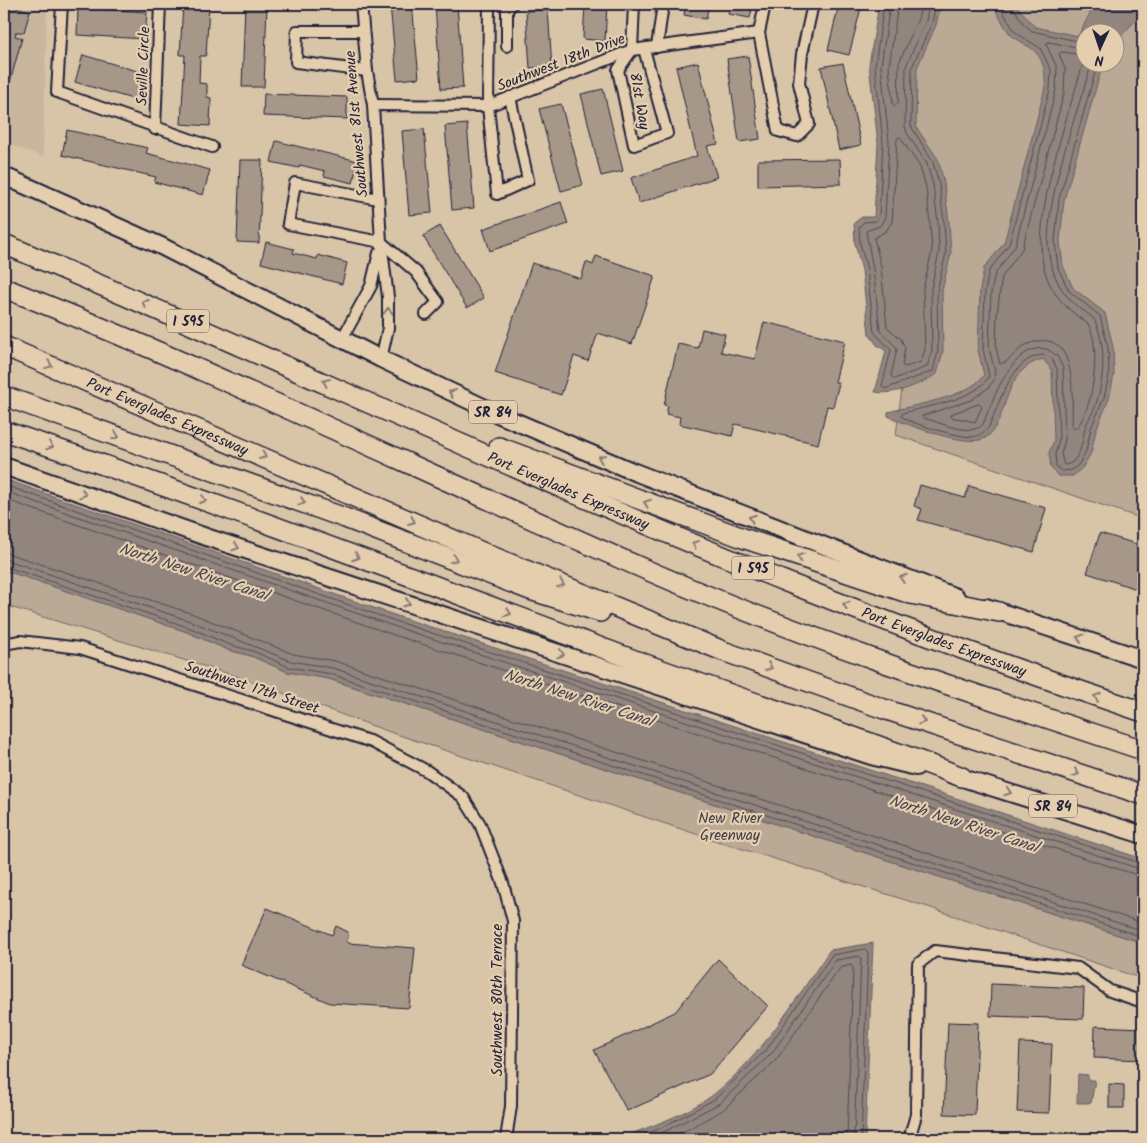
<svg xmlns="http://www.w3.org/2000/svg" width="1147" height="1143" viewBox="0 0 1147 1143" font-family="Kalam,sans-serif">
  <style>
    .built { fill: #c9b69e }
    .green { fill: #baa995; stroke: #6e6668; fill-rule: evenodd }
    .water { fill: #92857e; stroke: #655d63 }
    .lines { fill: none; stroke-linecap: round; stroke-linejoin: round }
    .shore { stroke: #4f4a56; stroke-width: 1 }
    .building { fill: #a69789; stroke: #22223b }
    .street-casing { stroke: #22223b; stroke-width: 14 }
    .primary-casing { stroke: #22223b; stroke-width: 20 }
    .highway-casing { stroke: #22223b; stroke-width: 22 }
    .street { stroke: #e4ceae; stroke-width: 10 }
    .primary { stroke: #e4ceae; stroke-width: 16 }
    .highway { stroke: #e4ceae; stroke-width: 19 }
    .oneway { stroke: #837874 }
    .labels { text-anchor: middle; stroke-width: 4.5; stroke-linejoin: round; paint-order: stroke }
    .shield { fill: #e4ceae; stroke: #5c565e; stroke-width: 1 }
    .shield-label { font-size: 14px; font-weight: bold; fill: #22223b }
    .street-label { font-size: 15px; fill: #22223b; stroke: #e4ceae }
    .park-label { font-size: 15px; fill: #403d4d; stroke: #e4ceae }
    .water-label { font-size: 16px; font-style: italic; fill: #44404f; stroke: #e4ceae }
  </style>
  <rect width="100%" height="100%" fill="#d8c4a7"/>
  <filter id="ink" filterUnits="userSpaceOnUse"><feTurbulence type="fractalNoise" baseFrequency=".02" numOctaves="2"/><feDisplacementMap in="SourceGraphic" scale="10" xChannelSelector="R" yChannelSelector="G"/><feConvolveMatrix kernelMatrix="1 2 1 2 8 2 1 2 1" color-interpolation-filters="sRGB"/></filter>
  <g filter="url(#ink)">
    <path class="built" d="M4,4H47L43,157L4,142Z"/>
    <g class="green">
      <path d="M895,4H1143V519L896,435L906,357ZM1084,32H1114V62H1084Z"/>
      <path d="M4,570L187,632L228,650L251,656L288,672L329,679L1143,943V979L928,907L717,841L387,731L236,676L4,605Z"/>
    </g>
    <g class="water">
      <path d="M879,4H941L936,25L917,68L916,127L938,159L944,183L949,222L951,253L942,291L943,351L937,374C921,384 894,396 875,392L886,351L877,345L869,334L862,270L855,244L854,223L862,217H874L878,143L869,65Z"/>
      <path d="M991,4H1015L1035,27L1078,36L1095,4H1143V13L1115,42L1114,32H1084V62L1103,63L1064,200L1060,241L1063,266L1073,288L1105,313L1113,347L1114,375L1109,399L1096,430L1091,453L1083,467L1073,476H1058L1051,468L1049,453L1054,440L1052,370L1043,359C1001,370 1010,418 987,437C971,450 905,424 888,416V412C913,405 970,397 984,375L978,350L980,290L984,268L1004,243L1045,88C1046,70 1043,54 1026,45C1021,41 1014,38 1010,34C1002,24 999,13 991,4Z"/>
      <path d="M4,479L400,617L1143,859V943L329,679L288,672L251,656L228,650L187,632L4,570Z"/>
      <path d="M873,943L865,1139H616C645,1129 688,1114 713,1095C762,1056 794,1001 830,950Z"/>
      <path d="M1078,1074L1088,1075V1080H1095L1091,1103H1077Z"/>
    </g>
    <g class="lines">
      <g class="shore">
        <path d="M884,4L875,66L883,143L879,217L876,221L864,222L859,227L860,243L867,269L874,332L891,350L882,386L885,389L933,371L938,351L937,291L946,253L944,222L939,184L933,162L911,126L912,67L932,23L936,4"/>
        <path d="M890,4L881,66L889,142L885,217L880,226L866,231L873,269L880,330L897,348L891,376L894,379L927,367L932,350L931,289L939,252L938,223L933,185L927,164L907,133L905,126L906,66L926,21L929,4"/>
        <path d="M898,4L889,67L893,104L895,106L898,104L899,63L918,19L922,4"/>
        <path d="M998,4L1015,32L1040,48L1051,70L1050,89L1009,244L989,271L985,291L983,349L989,376C977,400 927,406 903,413L901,416C910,424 960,437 972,437C980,436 984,432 989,427C999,404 1013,354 1045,355L1052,359L1057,369L1059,440L1055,454L1056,466L1061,471L1072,470L1079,464L1086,451L1091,428L1104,398L1109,375L1108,348L1100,316L1069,291L1058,268L1055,241L1059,199L1098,62"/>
        <path d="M1011,4L1023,23L1032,31L1077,41L1084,36"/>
        <path d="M1084,45L1077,47L1048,42L1046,44L1057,68L1056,90L1015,246L995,274L991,292L989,348L995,372L994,380L988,388L971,400L922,416L924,418C939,422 972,438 983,424C993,400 1012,342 1047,349L1057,356L1063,368L1065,440L1061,454L1064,465C1081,464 1082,440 1085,428C1087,421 1092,415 1095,407C1104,382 1107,347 1095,321C1093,316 1083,311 1078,307C1058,291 1048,266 1048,240C1050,183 1076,117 1092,62"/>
        <path d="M1084,55L1062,52L1059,54L1065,69L1064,93L1022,249L1002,277L997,314L996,348L1000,364C1011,362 1017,348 1028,344C1079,324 1072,398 1072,427L1075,429C1093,414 1102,345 1088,324C1085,321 1079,318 1076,315C1061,303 1051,291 1045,272C1029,219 1069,115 1084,60"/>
        <path d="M900,137L920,167L926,187L930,223L932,251L923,289L925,349L921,362L905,367L902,365L905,348L901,339L887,327L881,267L874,238L886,231L892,222L897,139Z"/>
        <path d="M979,404L982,407L975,422L951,417L952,414Z"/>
        <path d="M4,485L398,622L1143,864"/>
        <path d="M4,491L396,627L1143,870"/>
        <path d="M4,499L394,635L1143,877"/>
        <path d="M4,552L193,614L293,654L335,661L1143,923"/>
        <path d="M4,559L190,621L291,661L333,668L1143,931"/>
        <path d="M4,566L188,627L230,645L253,651L289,667L331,674L1143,937"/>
        <path d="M631,1139L659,1129L715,1099L767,1049L832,955L865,949L868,952L861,1139"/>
        <path d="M650,1139L720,1103L772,1053L836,960L859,956L861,959L854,1139"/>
        <path d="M670,1139L723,1110L776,1060L840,968L851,965L853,968L847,1139"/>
      </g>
    </g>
    <g class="building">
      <path d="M4,4L30,11L24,32H16L15,36L22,38L7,93H4Z"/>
      <path d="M183,4L209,5L206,56H200L199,83L207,84V97L211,98L210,126L181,124L185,55H180Z"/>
      <path d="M245,4L267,5L264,87H242Z"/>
      <path d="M390,4H412L419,78L397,80Z"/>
      <path d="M457,4L463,88L441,89L435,5Z"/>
      <path d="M585,4H607L605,41L583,39Z"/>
      <path d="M686,4H709L706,19L684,15Z"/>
      <path d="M730,4H753L750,18L728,14Z"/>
      <path d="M839,4H862L849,55L828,50Z"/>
      <path d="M78,8L147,12L145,39L77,35Z"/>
      <path d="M548,10L552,67L530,68L526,11Z"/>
      <path d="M83,55L147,74L139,101L75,82Z"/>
      <path d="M748,56L760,139L739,142L727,59Z"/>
      <path d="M698,62L718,144L707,146L717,177L639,203L631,178L697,156L676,67Z"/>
      <path d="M843,63L861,145L839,150L821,67Z"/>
      <path d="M603,89L623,171L601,176L581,94Z"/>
      <path d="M264,94L347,97V119L263,116Z"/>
      <path d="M561,104L583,185L561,191L539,109Z"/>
      <path d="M467,124L474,208L452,210L445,126Z"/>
      <path d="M424,129L432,213L409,215L402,131Z"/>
      <path d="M67,130L148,148L146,153L210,170L203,195L154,182L156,177L62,155Z"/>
      <path d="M276,141L358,161L353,183L324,176L325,171L300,165L299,168L271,162Z"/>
      <path d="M840,159L841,184L758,186V160Z"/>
      <path d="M240,160H262L259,243L237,242Z"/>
      <path d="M561,202L568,224L490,251L483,229Z"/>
      <path d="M440,226L484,298L467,308L423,236Z"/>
      <path d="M266,242L294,249L293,253L317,259L318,255L347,263L342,284L261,263Z"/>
      <path d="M596,256L655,276L632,344L598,333L588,361L574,356L561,395L495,373L532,263L581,279L586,262L593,265Z"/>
      <path d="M764,322L845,341L835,382L839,383L833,407L827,406L818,444L735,424L732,436L679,424L680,417L666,414L668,406L664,405L678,344L698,348L702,329L725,334L721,352L755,359Z"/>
      <path d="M920,485L965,498L969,486L1046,508L1034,552L918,520L922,509L914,506Z"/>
      <path d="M1100,533L1143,546V591L1087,573Z"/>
      <path d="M267,908L332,935L336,926L348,932L347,943L415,948L409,1008L330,1003L241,965Z"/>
      <path d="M718,959L768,1006L710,1074L627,1111L594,1050L675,1012Z"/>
      <path d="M991,984L1084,988L1083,1019L990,1016Z"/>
      <path d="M948,1022L978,1023L975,1115L944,1114Z"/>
      <path d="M1095,1026L1143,1028V1060L1094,1058Z"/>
      <path d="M1020,1043L1052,1044L1049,1113L1017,1112Z"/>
      <path d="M1109,1084L1124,1085V1108H1109Z"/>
    </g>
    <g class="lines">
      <defs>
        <g id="street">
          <path d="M62,4L57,92L212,147"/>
          <path d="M361,4L367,71L373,105L381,242L388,297V328L381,359"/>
          <path d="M489,4L488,106L497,194L528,180L510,97"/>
          <path d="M634,4L632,50L618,70L634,145L667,133L644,49"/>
          <path d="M765,4L759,33L778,131L797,136L809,124L799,83L802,54L813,4"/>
          <path d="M363,31H297L296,62L367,71"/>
          <path d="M507,46V10L512,4"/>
          <path d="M657,47L663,4"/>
          <path d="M373,105L488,106L632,50L759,33"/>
          <path d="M155,129L160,4"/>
          <path d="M378,199L295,183L288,224L381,242L416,272L438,302L426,314"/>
          <path d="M342,339L371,286L379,253"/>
          <path d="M4,644L20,641L80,648L372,742L427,771L463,797L480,824L503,883L513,921L511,1106L506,1139"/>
          <path d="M909,1139L916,1115L918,964L935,951L1078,968L1110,991L1143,1002"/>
        </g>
        <g id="primary">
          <path d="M4,176L161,246L381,359L500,415L632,471L956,597"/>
          <path d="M4,466L209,538L871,756L916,767"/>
          <path d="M986,607L1143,659"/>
          <path d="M950,774L1143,835"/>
        </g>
        <g id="highway">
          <path id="s1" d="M4,244C269,355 528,479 794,585C909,631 1026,673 1143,712"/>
          <path d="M4,288C223,374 434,478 649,571C810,641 977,695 1143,750"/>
          <path id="s2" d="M4,346L489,555L723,651L884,709L1143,795"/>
          <path d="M4,396L345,518L530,590L600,612"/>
          <path d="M4,431C214,501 421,581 629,658C740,699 852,734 962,777"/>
          <path d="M499,447L743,538L911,594L999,612"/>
        </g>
      </defs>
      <use href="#street" class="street-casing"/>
      <use href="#primary" class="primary-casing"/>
      <use href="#highway" class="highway-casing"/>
      <use href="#street" class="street"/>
      <use href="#primary" class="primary"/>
      <use href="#highway" class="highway"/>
    </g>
    <defs><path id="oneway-chevron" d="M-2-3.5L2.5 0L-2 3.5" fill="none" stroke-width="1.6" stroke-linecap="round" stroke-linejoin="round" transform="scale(1.25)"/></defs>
    <g class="oneway">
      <use href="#oneway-chevron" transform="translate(145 303) rotate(-157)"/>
      <use href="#oneway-chevron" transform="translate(388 311) rotate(-91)"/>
      <use href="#oneway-chevron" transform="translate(49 365) rotate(22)"/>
      <use href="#oneway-chevron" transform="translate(326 382) rotate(-156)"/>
      <use href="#oneway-chevron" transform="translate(452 393) rotate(-156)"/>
      <use href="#oneway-chevron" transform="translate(116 436) rotate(20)"/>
      <use href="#oneway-chevron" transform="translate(50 446) rotate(19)"/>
      <use href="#oneway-chevron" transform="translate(263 456) rotate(23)"/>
      <use href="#oneway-chevron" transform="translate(601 458) rotate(-157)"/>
      <use href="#oneway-chevron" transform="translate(83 494) rotate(19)"/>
      <use href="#oneway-chevron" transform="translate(203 500) rotate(20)"/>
      <use href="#oneway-chevron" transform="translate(302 502) rotate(20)"/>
      <use href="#oneway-chevron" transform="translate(647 503) rotate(-159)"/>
      <use href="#oneway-chevron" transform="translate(752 518) rotate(-159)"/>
      <use href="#oneway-chevron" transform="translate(412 521) rotate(23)"/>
      <use href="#oneway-chevron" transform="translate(695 544) rotate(-157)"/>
      <use href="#oneway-chevron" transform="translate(236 547) rotate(18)"/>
      <use href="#oneway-chevron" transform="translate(356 557) rotate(20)"/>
      <use href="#oneway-chevron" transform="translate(800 557) rotate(-162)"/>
      <use href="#oneway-chevron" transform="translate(454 559) rotate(22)"/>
      <use href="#oneway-chevron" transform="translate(903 578) rotate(-159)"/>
      <use href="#oneway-chevron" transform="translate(561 584) rotate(22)"/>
      <use href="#oneway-chevron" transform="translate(407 603) rotate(18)"/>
      <use href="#oneway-chevron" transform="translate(846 605) rotate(-159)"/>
      <use href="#oneway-chevron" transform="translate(508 613) rotate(20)"/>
      <use href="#oneway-chevron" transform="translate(1080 638) rotate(-162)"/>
      <use href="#oneway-chevron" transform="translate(561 654) rotate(18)"/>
      <use href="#oneway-chevron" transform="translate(769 667) rotate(20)"/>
      <use href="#oneway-chevron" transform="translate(1097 697) rotate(-162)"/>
      <use href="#oneway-chevron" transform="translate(922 721) rotate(18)"/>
      <use href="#oneway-chevron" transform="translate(1076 773) rotate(18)"/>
      <use href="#oneway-chevron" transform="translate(1008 792) rotate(18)"/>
    </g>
  </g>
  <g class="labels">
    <g class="shield">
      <rect x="167" y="309.5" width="42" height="23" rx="4"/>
      <rect x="469" y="400.5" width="48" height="23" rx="4"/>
      <rect x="732" y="556.5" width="42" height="23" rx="4"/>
      <rect x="1029" y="794.5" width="48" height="23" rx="4"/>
    </g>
    <g class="shield-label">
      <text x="188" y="326">I 595</text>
      <text x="493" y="417">SR 84</text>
      <text x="753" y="573">I 595</text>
      <text x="1053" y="811">SR 84</text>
    </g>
    <g class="street-label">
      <text transform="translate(561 62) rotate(-21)" y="5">Southwest 18th Drive</text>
      <text transform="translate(143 66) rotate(-88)" y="5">Seville Circle</text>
      <text transform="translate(640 101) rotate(80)" y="5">81st Way</text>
      <text transform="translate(356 124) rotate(-95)" y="5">Southwest 81st Avenue</text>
      <text dy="5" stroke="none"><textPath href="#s2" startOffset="178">Port Everglades Expressway</textPath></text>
      <text dy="5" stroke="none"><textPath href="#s1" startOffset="616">Port Everglades Expressway</textPath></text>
      <text dy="5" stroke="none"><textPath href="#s1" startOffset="1021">Port Everglades Expressway</textPath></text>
      <text transform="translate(252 687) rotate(18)" y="5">Southwest 17th Street</text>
      <text transform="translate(497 1000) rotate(-90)" y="5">Southwest 80th Terrace</text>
    </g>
    <g class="park-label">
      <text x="730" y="823">New River<tspan x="730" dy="17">Greenway</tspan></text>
    </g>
    <g class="water-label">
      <text transform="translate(194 571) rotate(18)" y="6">North New River Canal</text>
      <text transform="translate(579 697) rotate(18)" y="6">North New River Canal</text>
      <text transform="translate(964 823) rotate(18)" y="6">North New River Canal</text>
    </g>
  </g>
  <rect width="1147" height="1143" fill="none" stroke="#e4ceae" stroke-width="20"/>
  <rect x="10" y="10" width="1127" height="1123" fill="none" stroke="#22223b" stroke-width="2" filter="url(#ink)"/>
  <g transform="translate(1100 48) rotate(183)"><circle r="24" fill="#e4ceae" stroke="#968980"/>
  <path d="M0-4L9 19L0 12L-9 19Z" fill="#22223b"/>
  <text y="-8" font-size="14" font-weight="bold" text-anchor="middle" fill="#22223b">N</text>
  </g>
</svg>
